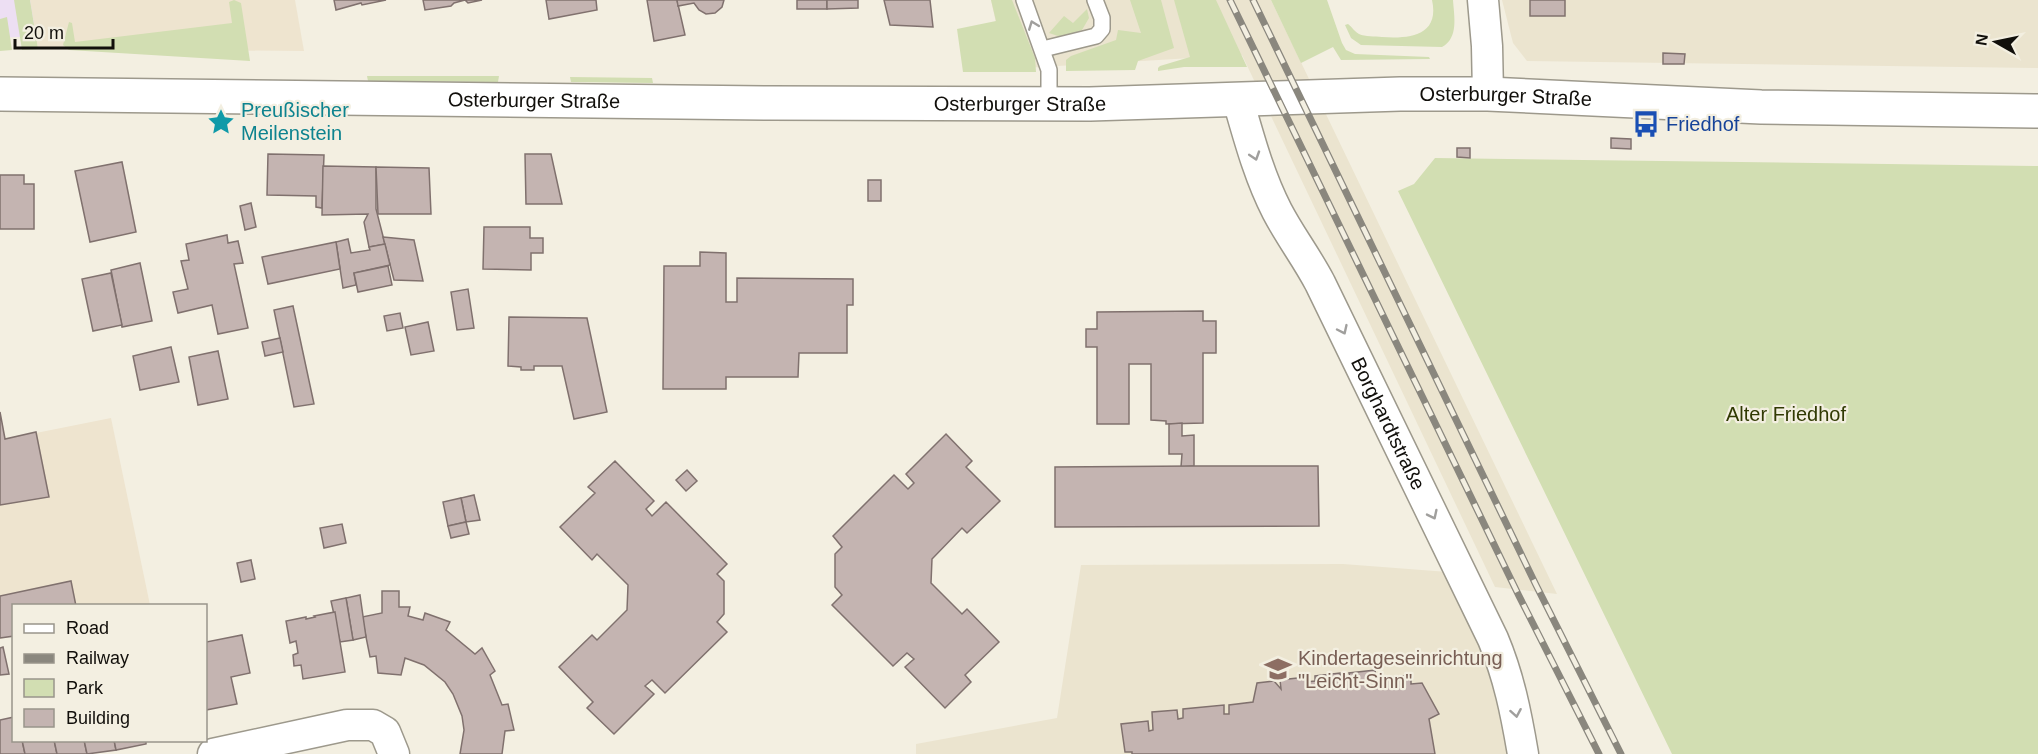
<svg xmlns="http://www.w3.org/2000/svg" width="2038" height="754" viewBox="0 0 2038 754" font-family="Helvetica,sans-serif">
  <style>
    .commercial { fill: #eee4cf }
    .industrial { fill: #eddff3 }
    .built { fill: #ebe4cf }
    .green { fill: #d2deb2 }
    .building { fill: #c4b4b1; stroke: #80716e; stroke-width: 1.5 }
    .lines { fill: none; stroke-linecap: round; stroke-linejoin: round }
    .lane-casing { stroke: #9d998c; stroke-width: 18 }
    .street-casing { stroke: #9d998c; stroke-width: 33 }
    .secondary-casing { stroke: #9d998c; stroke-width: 36 }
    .lane { stroke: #fff; stroke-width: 15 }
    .street { stroke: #fff; stroke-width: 30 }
    .secondary { stroke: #fff; stroke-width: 33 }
    .rail-casing { stroke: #8a877e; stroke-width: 7 }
    .rail { stroke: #f3efe1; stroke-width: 4.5; stroke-dasharray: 14; stroke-linecap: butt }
    .oneway { stroke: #a09f9d }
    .labels { text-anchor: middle; stroke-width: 4.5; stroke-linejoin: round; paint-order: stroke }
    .street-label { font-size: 20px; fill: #110f0b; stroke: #f3efe1 }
    .culture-label { font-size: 20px; fill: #0d838f; stroke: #f3efe1; text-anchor: start }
    .transit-label { font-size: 20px; fill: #164399; stroke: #f3efe1; text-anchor: start }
    .park-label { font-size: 20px; fill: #313a03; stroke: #f3efe1 }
    .education-label { font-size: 20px; fill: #785e54; stroke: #f3efe1; text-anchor: start }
  </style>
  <rect width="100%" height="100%" fill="#f3efe1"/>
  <g class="commercial">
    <path d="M30,0H295L304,51L38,49Z"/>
    <path d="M0,412L6,439L111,418L150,605L14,606L13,636L0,639Z"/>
  </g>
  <path class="industrial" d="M0,0H30L36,36L0,38Z"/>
  <g class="built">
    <path d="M991,0H1271L1557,594L1495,587L1242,55L1006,69Z"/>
    <path d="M1502,0H2038V68L1527,61L1513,43Z"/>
    <path d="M1343,564L1448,572L1480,641L1501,697L1512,754H916V744L1057,718L1081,565Z"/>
  </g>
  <g class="green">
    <path d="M14,0H30L38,49L22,50Z"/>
    <path d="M234,0L241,3L250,61L69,50L63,45L69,22L72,23L75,42L232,23L229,2Z"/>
    <path d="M991,0H1012L1035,58L1036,72H963L957,29L996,21Z"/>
    <path d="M1130,0H1161L1174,48L1138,61L1135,70L1066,71V60L1071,56L1116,40L1118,30L1141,33Z"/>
    <path d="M1174,0H1216L1247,67H1184L1158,71V68L1160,66L1190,57Z"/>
    <path d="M1271,0H1327L1342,43L1346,50L1355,54L1429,57L1430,59L1341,60L1333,47L1301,63Z"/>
    <path d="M1432,0H1453C1454,16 1459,38 1442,47L1361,45L1351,38L1345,25L1348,24C1352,27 1355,32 1359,34C1365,37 1375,36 1382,37C1409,39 1440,36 1432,0Z"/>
    <path d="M1087,9L1089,18L1082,30L1061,37L1049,33L1064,16L1073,23Z"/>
    <path d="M7,17L12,50L0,51V19Z"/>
    <path d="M367,76H499L498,82L368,81Z"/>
    <path d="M570,77L652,78L653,83L571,82Z"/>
    <path d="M1435,158L2038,166V754H1672L1398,191L1414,184Z"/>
  </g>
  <g class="building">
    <path d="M334,0H386L362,5L361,3L336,10Z"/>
    <path d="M423,0H482L468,3L465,0L454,3L451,6L425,10Z"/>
    <path d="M546,0H596L597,10L549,19Z"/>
    <path d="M647,0H677L685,35L654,41Z"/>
    <path d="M677,0H724L722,7L715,13L706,14L699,10L694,3L678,6Z"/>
    <rect x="797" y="0" width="30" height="9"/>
    <path d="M827,0H858V8L827,9Z"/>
    <path d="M884,0H930L933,27L890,25Z"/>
    <rect x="1530" y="0" width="35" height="16"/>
    <path d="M1663,53L1685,54L1684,64H1663Z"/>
    <path d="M1611,138L1631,139V149L1611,148Z"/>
    <path d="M1457,148H1470V158L1457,157Z"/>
    <path d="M268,154L324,155L322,208L316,207V196L267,195Z"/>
    <path d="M525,154H551L562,204H526Z"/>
    <path d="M122,162L136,232L90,242L75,171Z"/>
    <path d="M323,166L376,167V209L385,244L369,247L364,222L368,214L322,215Z"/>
    <path d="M376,167L429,168L431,214H378Z"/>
    <path d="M0,175H24V184H34V229H0Z"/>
    <rect x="868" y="180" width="13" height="21"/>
    <path d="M251,203L256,227L245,230L240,206Z"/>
    <path d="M484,227H530V238H543V253H531V270L483,269Z"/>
    <path d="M227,235L228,243L238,241L243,263L234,264L248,328L218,334L212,305L178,313L173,292L188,289L181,261L189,260L186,244Z"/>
    <path d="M383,237L414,240L423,281L394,280Z"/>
    <path d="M348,239L351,253L370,250L369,247L385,244L390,265L354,273L356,285L343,288L336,242Z"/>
    <path d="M336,242L340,269L268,284L262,257Z"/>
    <path d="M700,252L726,253V302H737V278L853,279V305H847V353H799L798,377H726V389H663L664,266H700Z"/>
    <path d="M140,263L152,321L122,327L111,270Z"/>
    <path d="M388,266L392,285L358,292L354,273Z"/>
    <path d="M111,273L122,325L93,331L82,279Z"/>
    <path d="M468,289L474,328L457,330L451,292Z"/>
    <path d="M293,306L314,404L294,407L274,310Z"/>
    <path d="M1203,311V321H1216V353H1203V423L1166,424V421L1151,420V364H1129V424H1097V347H1086V329H1097V312Z"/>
    <path d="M400,313L403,328L387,331L384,316Z"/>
    <path d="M509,317L587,318L607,412L574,419L562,366H534V370H521V367L508,366Z"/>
    <path d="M428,322L434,351L411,355L405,327Z"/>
    <path d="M280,338L283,352L265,356L262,342Z"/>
    <path d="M171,347L179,382L140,390L133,356Z"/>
    <path d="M218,351L228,399L198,405L189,357Z"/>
    <path d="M0,412L5,439L36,432L49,497L0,505Z"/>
    <path d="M1182,423V436L1194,435V466L1181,467L1182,454H1169V424Z"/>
    <path d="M946,434L972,461L966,467L1000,501L967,533L962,528L932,559L931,583L962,614L967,609L999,642L965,675L971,682L945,708L905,667L914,659L907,653L893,666L832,605L842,595L835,587V554L842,547L833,536L894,475L908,489L914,483L906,474Z"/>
    <path d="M615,461L654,501L646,509L652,516L666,502L727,564L717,574L724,581V614L717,622L727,632L665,693L652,680L645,686L654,694L614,734L587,708L593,702L559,667L592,635L597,640L627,610L628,585L597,554L592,560L560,527L595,493L588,487Z"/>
    <path d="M1194,466H1318L1319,526L1055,527V467Z"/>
    <path d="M687,470L697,481L686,491L676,480Z"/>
    <path d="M474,495L480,520L466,522L461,498Z"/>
    <path d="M461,498L466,522L448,526L443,502Z"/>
    <path d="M466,522L469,534L451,538L448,526Z"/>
    <path d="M342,524L346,543L324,548L320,528Z"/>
    <path d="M251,560L255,579L241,582L237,563Z"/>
    <path d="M71,581L76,606H14V636L0,638V596Z"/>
    <path d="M382,591H399V607H410L408,616L423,620L425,613L450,622L446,630L475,654L482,648L495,671L490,675L502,705L508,704L514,730L505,731L502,754H460L464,730L462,716L453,694L445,682L424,665L405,658L401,675L378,673L376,656L370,657L362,617L382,613Z"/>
    <path d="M360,595L366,637L353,640L346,598Z"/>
    <path d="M346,598L353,640L340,642L331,601Z"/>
    <path d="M335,612L345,672L303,679L301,665L294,666L293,655L298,653L296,641L290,643L286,621L306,617V619L315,617L314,616Z"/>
    <path d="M242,635L250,673L231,677L237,704L206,710V642Z"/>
    <path d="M3,647L9,674L0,675V648Z"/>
    <path d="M1375,670L1377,685L1386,684V678L1411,675V684L1422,683L1439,714L1429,719L1435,754H1132V752H1125L1121,724L1148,721L1149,731L1153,730L1152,712L1177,710L1178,719L1183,718V709L1224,705V714H1229V705L1253,702L1257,683L1274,681L1281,689L1280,680L1306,677V682L1315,681V676L1340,673L1341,679L1350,678L1349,673Z"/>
    <path d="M14,717V740H22L25,754H0V720Z"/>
    <path d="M22,740H54L57,754H25Z"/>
    <path d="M54,740H84L87,754H57Z"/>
    <path d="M84,740H114L116,750L87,754Z"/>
    <path d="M114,740H146V744L116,750Z"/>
  </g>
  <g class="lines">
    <defs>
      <g id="lane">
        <path d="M1024,0L1049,70V104"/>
        <path d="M1043,49L1096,36L1102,29V18L1095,0"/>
      </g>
      <g id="street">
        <path d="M1483,0L1487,46L1488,94"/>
        <path id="s1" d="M1238,100C1249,138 1259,176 1277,211C1290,236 1307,258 1320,283L1493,639C1509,677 1516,713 1523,754"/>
        <path d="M213,754L347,725H373L385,732L394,754"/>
      </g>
      <g id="secondary">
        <path id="s2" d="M0,94L770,103L1090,104L1400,94H1488L1761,107L2038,111"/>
      </g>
    </defs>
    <use href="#lane" class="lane-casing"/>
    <use href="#street" class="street-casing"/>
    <use href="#secondary" class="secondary-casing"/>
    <use href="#lane" class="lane"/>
    <use href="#street" class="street"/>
    <use href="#secondary" class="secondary"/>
    <defs>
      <g id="rail">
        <path d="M1230,0L1519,596L1599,754"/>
        <path d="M1253,0L1536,585L1621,754"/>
      </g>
    </defs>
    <use href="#rail" class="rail-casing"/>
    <use href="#rail" class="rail"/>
  </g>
  <defs><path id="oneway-chevron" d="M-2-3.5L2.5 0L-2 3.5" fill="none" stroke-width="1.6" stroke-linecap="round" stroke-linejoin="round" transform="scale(1.5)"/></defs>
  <g class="oneway">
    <use href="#oneway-chevron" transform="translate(1033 25) rotate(-111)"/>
    <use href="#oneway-chevron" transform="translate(1255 156) rotate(72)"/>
    <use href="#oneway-chevron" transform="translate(1343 330) rotate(65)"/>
    <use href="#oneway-chevron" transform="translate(1433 515) rotate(64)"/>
    <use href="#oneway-chevron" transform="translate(1516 713) rotate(80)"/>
  </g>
  <defs>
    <symbol id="sight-bare" viewBox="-9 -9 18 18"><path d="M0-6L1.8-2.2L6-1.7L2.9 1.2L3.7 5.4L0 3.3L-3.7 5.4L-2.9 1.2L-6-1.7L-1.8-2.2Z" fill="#0f9aa8" stroke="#f3efe1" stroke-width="2.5" paint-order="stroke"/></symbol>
    <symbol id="bus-bare" viewBox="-9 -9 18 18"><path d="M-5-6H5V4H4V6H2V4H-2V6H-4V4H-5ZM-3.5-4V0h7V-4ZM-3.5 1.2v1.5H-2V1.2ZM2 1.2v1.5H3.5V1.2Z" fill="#1a4fb4" stroke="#f3efe1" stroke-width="2.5" paint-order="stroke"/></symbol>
    <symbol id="school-bare" viewBox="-9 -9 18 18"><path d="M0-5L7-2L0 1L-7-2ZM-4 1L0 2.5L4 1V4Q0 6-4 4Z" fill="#8d6e63" stroke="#f3efe1" stroke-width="2.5" paint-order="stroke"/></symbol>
  </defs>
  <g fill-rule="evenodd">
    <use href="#sight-bare" x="202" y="103" width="38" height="38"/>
    <use href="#bus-bare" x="1627" y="105" width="38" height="38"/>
    <use href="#school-bare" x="1259" y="650" width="38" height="38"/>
  </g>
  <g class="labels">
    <g class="street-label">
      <text dy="7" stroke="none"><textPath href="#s2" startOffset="1506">Osterburger Straße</textPath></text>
      <text dy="7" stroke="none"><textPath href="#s2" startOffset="534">Osterburger Straße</textPath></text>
      <text dy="7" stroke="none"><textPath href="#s2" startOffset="1020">Osterburger Straße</textPath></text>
      <text dy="7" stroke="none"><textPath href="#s1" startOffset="358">Borghardtstraße</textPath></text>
    </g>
    <g class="culture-label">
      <text x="241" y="117">Preußischer<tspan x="241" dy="23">Meilenstein</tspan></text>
    </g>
    <g class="transit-label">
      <text x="1666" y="131">Friedhof</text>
    </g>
    <g class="park-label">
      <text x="1786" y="421">Alter Friedhof</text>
    </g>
    <g class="education-label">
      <text x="1298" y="665">Kindertageseinrichtung<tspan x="1298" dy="23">"Leicht-Sinn"</tspan></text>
    </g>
  </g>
  <rect x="12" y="604" width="195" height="138" fill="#f3efe1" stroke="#99958b" stroke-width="1.5"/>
  <rect x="24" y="624" width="30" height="9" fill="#ffffff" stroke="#99958b" stroke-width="1.5"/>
  <text x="66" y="634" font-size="18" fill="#110f0b">Road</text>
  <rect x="24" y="654" width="30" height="9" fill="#8a877e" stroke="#99958b" stroke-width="1.5"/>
  <text x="66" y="664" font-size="18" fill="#110f0b">Railway</text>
  <rect x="24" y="679" width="30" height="18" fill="#d2deb2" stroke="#99958b" stroke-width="1.5"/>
  <text x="66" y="694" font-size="18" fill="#110f0b">Park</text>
  <rect x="24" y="709" width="30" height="18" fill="#c4b4b1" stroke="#99958b" stroke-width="1.5"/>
  <text x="66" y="724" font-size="18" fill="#110f0b">Building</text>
  <g transform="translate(1996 42) rotate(279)" stroke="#f3efe1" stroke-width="4.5" paint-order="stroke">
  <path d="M0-4.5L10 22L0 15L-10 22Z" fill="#110f0b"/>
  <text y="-9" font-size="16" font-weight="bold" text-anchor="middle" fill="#110f0b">N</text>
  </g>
  <path d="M15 39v9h98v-9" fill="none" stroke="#110f0b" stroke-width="3"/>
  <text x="24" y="39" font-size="18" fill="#110f0b" stroke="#f3efe1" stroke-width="4.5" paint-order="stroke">20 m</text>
</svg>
